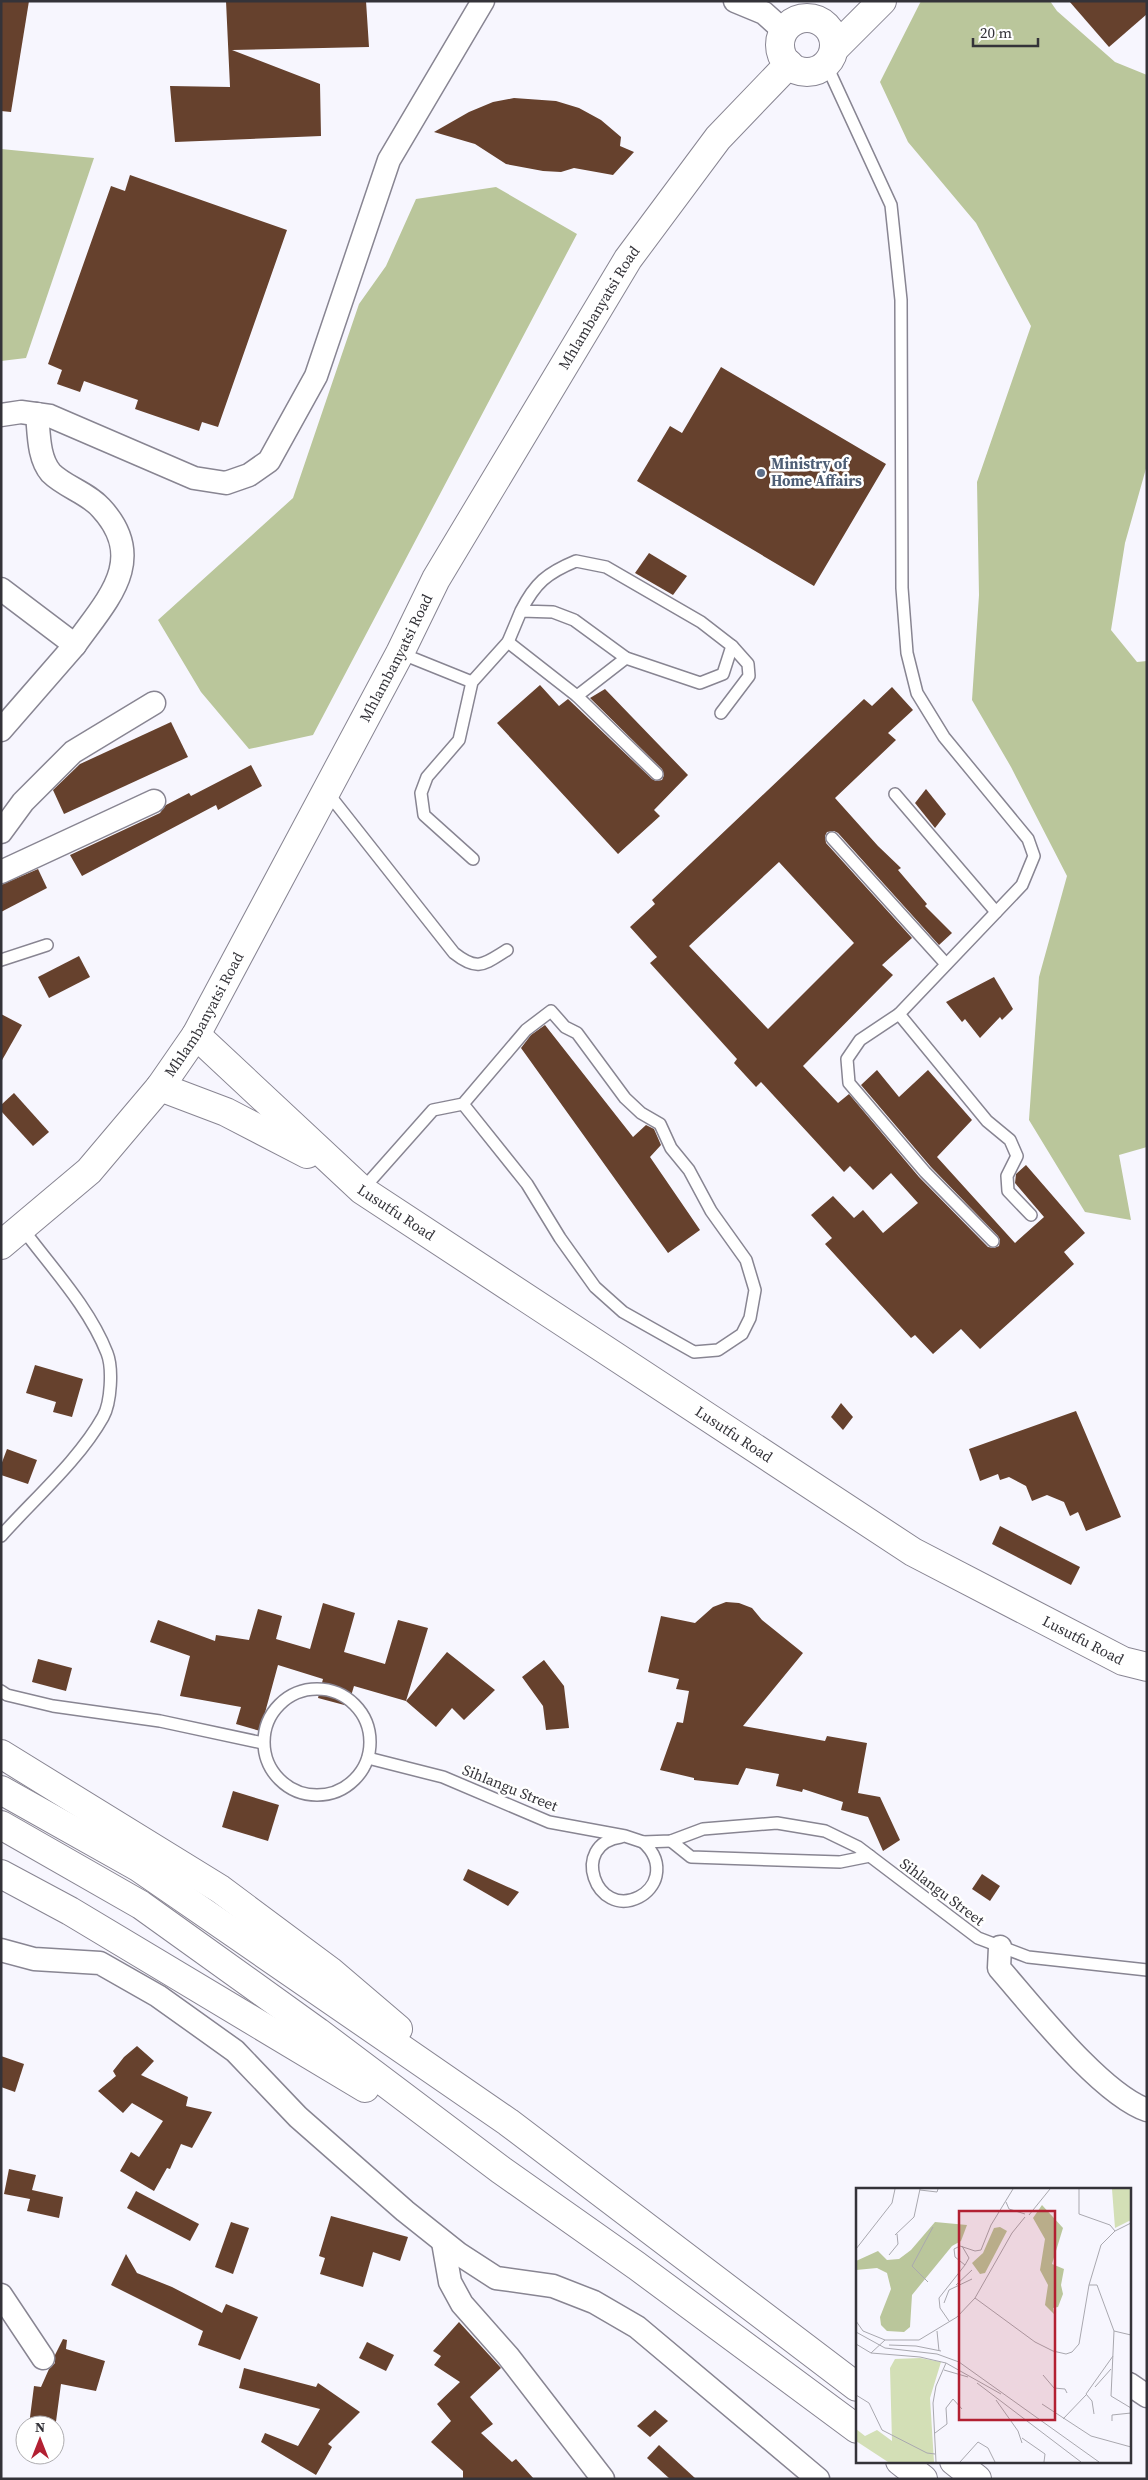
<svg xmlns="http://www.w3.org/2000/svg" width="1148" height="2480" viewBox="0 0 1148 2480" font-family="'Source Serif 4',serif">
  <style>
    .forest { fill: #bac69b }
    .building { fill: #66412d; fill-rule: evenodd }
    .lines { fill: none; stroke-linecap: round; stroke-linejoin: round }
    .service-casing { stroke: #888592; stroke-width: 14 }
    .minor-casing { stroke: #888592; stroke-width: 25 }
    .tertiary-casing { stroke: #888592; stroke-width: 30 }
    .secondary-casing { stroke: #888592; stroke-width: 30 }
    .motorway-casing { stroke: #888592; stroke-width: 30 }
    .service { stroke: #fff; stroke-width: 11 }
    .minor { stroke: #fff; stroke-width: 22 }
    .tertiary { stroke: #fff; stroke-width: 28 }
    .secondary { stroke: #fff; stroke-width: 28 }
    .motorway { stroke: #fff; stroke-width: 28 }
    .service-dot { fill: #5c6f8a; stroke: #fff; stroke-width: 2 }
    .labels { text-anchor: middle; stroke-width: 5; stroke-linejoin: round; paint-order: stroke }
    .street-label { font-size: 15px; fill: #343339; stroke: #fff }
    .service-label { font-size: 15px; font-weight: bold; fill: #4e5e75; stroke: #fff; text-anchor: start }
    .inset-road { fill: none; stroke: #a9a8af; stroke-width: 1 }
    .view { fill: #b22032; fill-opacity: 0.15; stroke: #b22032; stroke-width: 2.5 }
    .inset-edge { fill: none; stroke: #343339; stroke-width: 2.5 }
  </style>
  <rect width="100%" height="100%" fill="#f7f6fe"/>
  <g class="forest">
    <path d="M921,1H1050L1057,11L1115,62L1147,75V465L1125,543L1111,630L1137,662L1147,661V1147L1119,1155L1131,1220L1085,1212L1029,1120L1039,977L1067,876L1011,767L972,700L979,595L977,482L1031,326L976,223L908,142L880,82Z"/>
    <path d="M1,149L94,158L26,358L1,361Z"/>
    <path d="M496,187L577,234L313,735L249,749L201,692L158,620L293,498L359,304L386,266L416,199Z"/>
  </g>
  <g class="building">
    <path d="M1,1H29L11,112L1,111Z"/>
    <path d="M226,1H366L369,47L232,50L320,84L321,136L175,142L170,86L230,87Z"/>
    <path d="M1069,1H1147V14L1109,47Z"/>
    <path d="M514,98L556,101L579,108L601,120L621,137L620,146L634,152L613,175L574,168L561,172L543,171L506,164L475,144L434,132L469,112L493,102Z"/>
    <path d="M130,175L287,230L218,427L202,422L199,431L135,409L138,400L84,381L80,392L57,384L62,370L48,364L111,186L125,191Z"/>
    <path d="M721,367L886,464L814,586L637,481L670,426L682,433Z"/>
    <path d="M649,553L687,576L673,595L635,573Z"/>
    <path d="M540,685L559,706L568,699L652,779L656,781L662,780L664,775L662,769L590,698L605,689L688,775L654,810L660,816L618,854L497,723Z"/>
    <path d="M892,687L913,710L888,733L896,740L835,798L878,846L901,868L898,870L927,904L925,906L952,933L939,945L838,833L834,831L827,832L825,836L826,843L912,938L882,965L893,975L803,1066L838,1103L849,1094L919,1177L988,1247L994,1248L999,1246L1000,1240L998,1236L931,1167L861,1085L877,1070L899,1097L928,1070L972,1120L937,1157L1015,1243L1044,1217L1015,1183L1016,1174L1026,1165L1085,1233L1064,1252L1074,1264L980,1349L961,1329L933,1354L915,1335L911,1338L825,1244L832,1238L811,1215L833,1196L854,1218L863,1210L883,1233L918,1203L891,1173L873,1190L850,1166L844,1172L761,1082L756,1087L734,1063L737,1059L650,963L657,957L630,927L655,904L652,900L864,699L872,706ZM779,862L854,943L768,1029L689,946Z"/>
    <path d="M171,722L188,757L64,814L53,790L80,764Z"/>
    <path d="M251,765L262,786L218,810L216,805L82,876L70,855L160,813L166,805L189,793L191,796Z"/>
    <path d="M926,789L946,814L935,828L915,803Z"/>
    <path d="M38,869L47,888L1,912V885Z"/>
    <path d="M79,956L90,977L49,998L38,977Z"/>
    <path d="M994,977L1013,1009L1002,1020L1000,1017L980,1038L965,1019L962,1022L946,1002Z"/>
    <path d="M1,1014L22,1025L1,1062Z"/>
    <path d="M545,1025L633,1137L646,1125L654,1129L661,1145L650,1157L700,1230L668,1253L521,1048L531,1035Z"/>
    <path d="M14,1093L49,1132L33,1146L1,1111V1105Z"/>
    <path d="M35,1365L83,1379L72,1417L53,1412L56,1402L26,1393Z"/>
    <path d="M841,1403L853,1417L843,1430L831,1417Z"/>
    <path d="M1076,1411L1121,1517L1086,1531L1078,1512L1070,1516L1064,1502L1047,1495L1032,1501L1026,1486L1009,1477L1000,1480L998,1474L980,1481L969,1449Z"/>
    <path d="M7,1449L37,1460L28,1484L1,1475V1465Z"/>
    <path d="M1000,1526L1080,1567L1071,1585L992,1544Z"/>
    <path d="M726,1602L739,1603L752,1608L762,1620L803,1653L743,1726L825,1741L827,1736L867,1743L858,1793L880,1797L900,1840L883,1851L868,1817L841,1810L843,1802L803,1789L802,1792L776,1786L779,1774L746,1768L738,1785L694,1780V1778L660,1770L677,1722L683,1723L689,1691L676,1689L679,1679L648,1672L661,1616L695,1623L713,1607Z"/>
    <path d="M323,1603L355,1613L344,1652L385,1664L398,1620L428,1628L406,1701L354,1686L348,1706L318,1698L323,1679L278,1665L260,1731L236,1724L241,1707L180,1696L190,1656L150,1642L158,1620L215,1641L216,1635L249,1640L258,1609L282,1616L276,1639L310,1649Z"/>
    <path d="M447,1652L495,1690L464,1720L452,1708L436,1727L406,1701Z"/>
    <path d="M38,1659L72,1668L66,1691L32,1682Z"/>
    <path d="M544,1660L564,1686L569,1728L546,1730L543,1706L522,1677Z"/>
    <path d="M233,1791L279,1805L268,1841L222,1827Z"/>
    <path d="M468,1869L519,1892L508,1906L463,1880Z"/>
    <path d="M982,1874L1000,1886L990,1901L972,1889Z"/>
    <path d="M137,2046L154,2061L141,2075L188,2097L186,2106L212,2112L192,2148L181,2144L170,2169L167,2168L154,2191L120,2171L131,2152L139,2157L163,2121L132,2103L123,2113L98,2091L116,2076L113,2071L124,2057Z"/>
    <path d="M1,2056L24,2064L15,2092L1,2087Z"/>
    <path d="M9,2169L36,2175L32,2190L63,2197L59,2218L27,2211L30,2199L4,2194Z"/>
    <path d="M136,2191L199,2224L190,2241L127,2208Z"/>
    <path d="M331,2216L408,2237L400,2261L373,2252L363,2287L320,2274L325,2258L319,2256Z"/>
    <path d="M231,2222L249,2228L233,2274L215,2267Z"/>
    <path d="M126,2254L137,2273L172,2287L222,2313L226,2304L258,2317L240,2360L198,2345L203,2331L111,2285Z"/>
    <path d="M459,2322L501,2368L470,2397L493,2424L481,2433L512,2462L516,2459L534,2479H463V2471L431,2442L451,2421L437,2404L460,2382L434,2365L441,2356L433,2351Z"/>
    <path d="M63,2339L67,2340L66,2349L105,2361L96,2391L61,2384L55,2429V2425H29L34,2386L41,2387L49,2369L55,2363V2355Z"/>
    <path d="M367,2342L394,2355L386,2371L359,2358Z"/>
    <path d="M244,2368L316,2387L318,2383L360,2412L328,2444L332,2447L316,2475L261,2442L265,2433L298,2446L320,2409L239,2388Z"/>
    <path d="M655,2410L668,2421L650,2437L637,2426Z"/>
    <path d="M659,2445L696,2479H670L647,2458Z"/>
  </g>
  <g class="lines">
    <defs>
      <g id="service">
        <path d="M826,64L891,205L901,300L902,588L907,653L917,693L944,737L1028,839L1034,856L1022,885L899,1014L860,1040L847,1059L849,1083L925,1172L993,1241"/>
        <path d="M508,642L577,696L657,774"/>
        <path d="M400,653L472,682"/>
        <path d="M577,696L626,658"/>
        <path d="M721,713L749,676L748,664L732,646"/>
        <path d="M327,792L454,953C478,972 484,964 507,950"/>
        <path d="M895,794L996,912"/>
        <path d="M832,838L946,964"/>
        <path d="M473,859L424,815L421,793L427,777L459,740L472,682L508,642L521,611L553,612L574,620L626,658L700,683L723,674L732,646L701,622L606,567L576,561C547,573 535,583 521,611"/>
        <path d="M1,960L47,945"/>
        <path d="M899,1014L987,1121L1010,1140L1017,1156L1007,1176L1008,1191L1031,1215"/>
        <path d="M362,1190L433,1110L463,1104L526,1030L551,1011L565,1027L577,1033L625,1098L641,1113L660,1124L671,1148L689,1170L711,1211L746,1260L755,1290L750,1318L742,1334L718,1350L694,1352L623,1312L595,1287L560,1238L527,1184L463,1104"/>
        <path d="M1,1536C34,1499 79,1460 103,1417C111,1403 113,1368 107,1353C89,1307 51,1267 22,1228"/>
        <circle cx="317" cy="1742" r="53"/>
        <path d="M1,1691L7,1695L53,1706L160,1721L263,1743"/>
        <path d="M368,1758L443,1777L549,1822L625,1836L643,1842L671,1841L703,1829L777,1823L825,1831L858,1847L978,1938L1028,1957L1147,1970"/>
        <path d="M621,1837C569,1844 596,1919 639,1897C647,1893 654,1885 656,1876C659,1862 653,1851 643,1842"/>
        <path d="M671,1841L691,1857L840,1862L870,1856"/>
      </g>
      <g id="minor">
        <path d="M735,1L764,13L784,31"/>
        <path d="M37,414C39,433 38,458 51,473C65,487 88,493 101,508C149,560 106,601 75,645"/>
        <path d="M1,415L21,412L50,416L194,478L226,483L249,475L269,461L316,376L389,160L483,1"/>
        <path d="M1,589L75,645L1,730"/>
        <path d="M1,832L23,802L73,752L154,703"/>
        <path d="M1,872L154,801"/>
        <path d="M1000,1947L999,1968C1033,2007 1101,2094 1147,2110"/>
        <path d="M1,1950L34,1959L100,1963L158,1996L235,2051L298,2117L405,2211L459,2254L496,2278L553,2286L594,2302L637,2327L818,2479"/>
        <path d="M443,2242L450,2282L462,2304L508,2356L603,2479"/>
        <path d="M1,2295L43,2358"/>
        <path d="M1129,2384L1147,2396"/>
      </g>
      <g id="tertiary">
        <path id="s1" d="M196,1035L362,1190L913,1552L1123,1661L1147,1667"/>
        <path d="M160,1087L226,1112L307,1154"/>
      </g>
      <g id="secondary">
        <circle cx="807" cy="45" r="27"/>
        <path d="M834,49L882,1"/>
        <path id="s2" d="M1,1245L89,1171L160,1087L196,1035L400,653L436,579L628,259L718,138L789,64"/>
      </g>
      <g id="motorway">
        <path d="M1,1754L220,1889L330,1971L398,2029"/>
        <path d="M1,1790L138,1867L508,2122L857,2387"/>
        <path d="M1,1825L141,1905L318,2032L501,2170L637,2266L857,2429"/>
        <path d="M1,1874L70,1911L365,2088"/>
        <path d="M900,2461L923,2479"/>
        <path d="M954,2461L977,2479"/>
      </g>
    </defs>
    <use href="#service" class="service-casing"/>
    <use href="#minor" class="minor-casing"/>
    <use href="#tertiary" class="tertiary-casing"/>
    <use href="#secondary" class="secondary-casing"/>
    <use href="#motorway" class="motorway-casing"/>
    <use href="#service" class="service"/>
    <use href="#minor" class="minor"/>
    <use href="#tertiary" class="tertiary"/>
    <use href="#secondary" class="secondary"/>
    <use href="#motorway" class="motorway"/>
  </g>
  <circle class="service-dot" cx="761" cy="473" r="5"/>
  <g class="labels">
    <g class="street-label">
      <text dy="5" stroke="none"><textPath href="#s2" startOffset="1120">Mhlambanyatsi Road</textPath></text>
      <text dy="5" stroke="none"><textPath href="#s2" startOffset="715">Mhlambanyatsi Road</textPath></text>
      <text dy="5" stroke="none"><textPath href="#s2" startOffset="310">Mhlambanyatsi Road</textPath></text>
      <text dy="5" stroke="none"><textPath href="#s1" startOffset="268">Lusutfu Road</textPath></text>
      <text dy="5" stroke="none"><textPath href="#s1" startOffset="672">Lusutfu Road</textPath></text>
      <text dy="5" stroke="none"><textPath href="#s1" startOffset="1078">Lusutfu Road</textPath></text>
      <text transform="translate(510 1788) rotate(22)" y="5">Sihlangu Street</text>
      <text transform="translate(942 1892) rotate(37)" y="5">Sihlangu Street</text>
    </g>
    <g class="service-label">
      <text x="771" y="469">Ministry of<tspan x="771" dy="17">Home Affairs</tspan></text>
    </g>
  </g>
  <g transform="translate(856 2188)">
    <rect width="275" height="275" fill="#f7f6fe"/>
    <path d="M256,1H275V32L259,40ZM64,170L85,174L74,210L78,274H32L0,253V241L9,248L21,242L36,253L34,180L39,171Z" fill="#d3dfb6"/>
    <path d="M186,17L207,40L196,76L208,81L205,97L207,106L202,119L197,120L198,126L189,117L192,97L184,82L189,51L177,30ZM79,34L111,37L105,53L96,58L56,107L54,139L48,144L31,143L25,137L24,129L35,101L31,85L21,80L0,82V73L22,63L31,72L43,71L55,62ZM144,39L151,43L129,85L124,86L116,75L127,65L138,40Z" fill="#bac69b"/>
    <path class="inset-road" d="M223,1V26L254,37L259,43M64,2L81,4L82,1M150,14L153,21L169,26M173,27L194,1M39,47L58,29L64,1M106,58L113,70L109,77M0,61L36,15L39,1M33,67L42,56L41,46M72,94L56,78L77,39M100,97L116,82M233,97H241L258,143L255,208L275,220M119,110L179,154L197,163L210,166L216,164L223,156L233,97L245,57L259,43L275,35M88,115L93,102L116,91M0,133L7,143L29,152M93,133L84,120L83,110L109,77L99,69L98,61L104,58L119,63L125,62L135,37L157,1M81,143L83,163M258,143L275,147M0,144L29,160L81,166L103,174L243,274M0,156L15,165L29,152H63L101,129L119,110L156,45L169,29M33,157L60,158L85,163M15,165L64,169L90,175L80,198L77,215L80,274M90,175L145,206M88,182L112,189M187,187L198,200L209,201L211,205M121,195L225,274M239,199L255,181M0,207L13,215L26,242L71,265L79,266M140,212L162,243L166,255M186,216L235,248L275,259M238,226L236,213L230,206L257,168M207,231L230,207M256,233V227L275,225M79,245L91,236L90,220L97,211L106,221M166,250L189,266L188,274M104,274L122,254L132,260L139,274"/>
    <path class="view" d="M103,23H199V232H103Z"/>
    <rect width="275" height="275" class="inset-edge"/>
  </g>
  <rect width="1148" height="2480" fill="none" stroke="#343339" stroke-width="5"/>
  <g transform="translate(40 2440)"><circle r="24" fill="#ffffff" stroke="#aeadb0"/>
  <path d="M0-4L9 19L0 12L-9 19Z" fill="#b22032"/>
  <text y="-8" font-size="14" font-weight="bold" text-anchor="middle" fill="#343339">N</text>
  </g>
  <path d="M973 38v8h65v-8" fill="none" stroke="#343339" stroke-width="2.5"/>
  <text x="980" y="38" font-size="15" fill="#343339" stroke="#ffffff" stroke-width="4" paint-order="stroke">20 m</text>
</svg>
